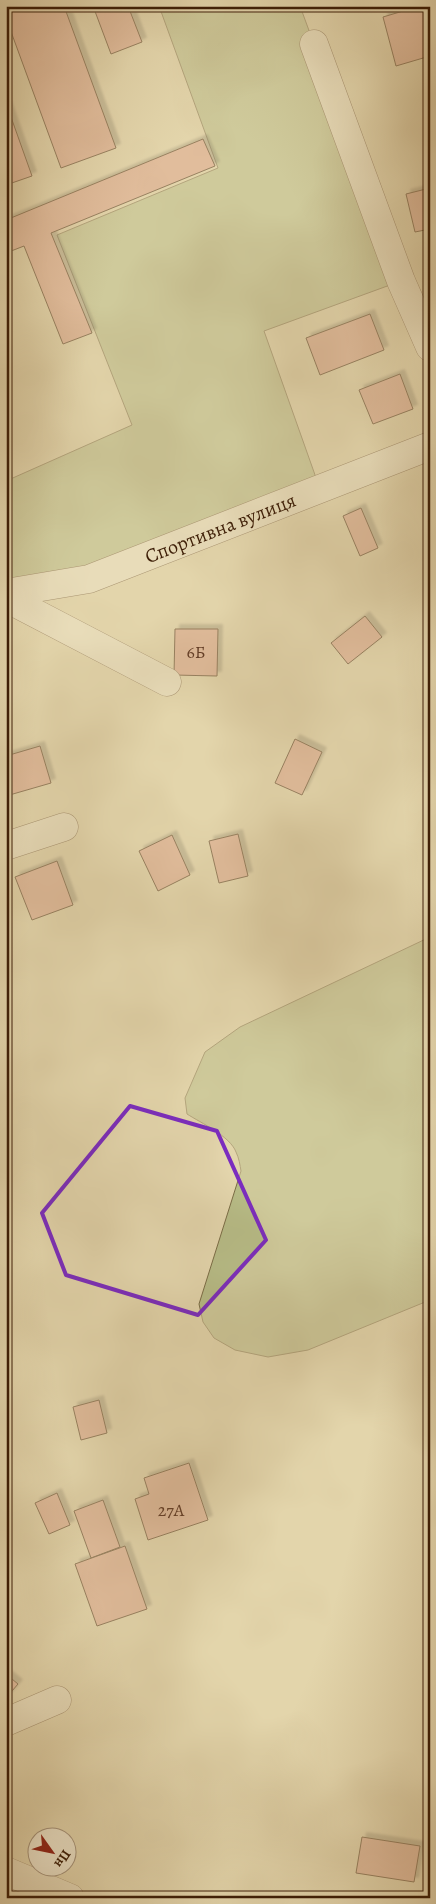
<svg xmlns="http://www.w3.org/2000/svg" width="436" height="1904" viewBox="0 0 436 1904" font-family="Alegreya,serif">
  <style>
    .green { fill: #b7bc87; stroke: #7a6c46 }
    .building { fill: #de9f8b; stroke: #3c1d06; filter: url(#shadow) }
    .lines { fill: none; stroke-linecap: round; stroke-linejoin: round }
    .minor-casing { stroke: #664b30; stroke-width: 29 }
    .minor { stroke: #ede4c9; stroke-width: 28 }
    .marked { fill: none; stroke: #7b2cbf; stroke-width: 4; stroke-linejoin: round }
    .labels { text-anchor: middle; stroke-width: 5; stroke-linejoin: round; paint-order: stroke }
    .number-label { font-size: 18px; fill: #643e27 }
    .street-label { font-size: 20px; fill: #3c1d06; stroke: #ede4c9 }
  </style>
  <defs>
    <filter id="shadow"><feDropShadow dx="4.5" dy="-4.5" stdDeviation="1" flood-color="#0004"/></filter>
  </defs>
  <rect width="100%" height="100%" fill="#e3d5ac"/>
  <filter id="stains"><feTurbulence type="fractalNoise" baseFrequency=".004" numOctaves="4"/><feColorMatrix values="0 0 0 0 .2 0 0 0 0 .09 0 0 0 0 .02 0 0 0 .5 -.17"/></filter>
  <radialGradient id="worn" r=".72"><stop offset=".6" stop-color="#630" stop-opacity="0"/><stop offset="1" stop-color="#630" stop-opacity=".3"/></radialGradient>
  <g class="green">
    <path d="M159,6H300L401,281L264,331L320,489L6,593V481L132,425L57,235L218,168Z"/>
    <path d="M430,937V1300L308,1350L268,1357L235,1350L214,1338L203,1322L199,1304L241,1171C240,1165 239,1158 236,1152C230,1136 201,1123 187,1114L185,1098L205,1052L240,1027Z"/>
  </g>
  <g class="building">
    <path d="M6,6H64L116,148L61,168L6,18Z"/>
    <path d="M93,6H128L142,42L111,54Z"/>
    <path d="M420,6H430V56L396,66L383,17Z"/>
    <path d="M6,103L32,176L6,185Z"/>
    <path d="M203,139L215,166L51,233L92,333L63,344L24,246L6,253V220Z"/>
    <path d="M430,188V229L415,232L406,194Z"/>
    <path d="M370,314L384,350L320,375L306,338Z"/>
    <path d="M400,374L413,409L373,424L359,390Z"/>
    <path d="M361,508L378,548L360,556L343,516Z"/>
    <path d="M365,616L382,637L348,664L331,643Z"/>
    <path d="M175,629H218L217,676L174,675Z"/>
    <path d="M295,739L322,752L302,795L275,783Z"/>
    <path d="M40,746L51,783L6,796V756Z"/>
    <path d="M238,834L248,876L219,883L209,841Z"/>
    <path d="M172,835L190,875L158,891L139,851Z"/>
    <path d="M57,861L73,905L32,920L15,877Z"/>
    <path d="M99,1400L107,1433L81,1440L73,1407Z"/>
    <path d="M189,1463L208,1520L148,1540L135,1499L149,1494L144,1478Z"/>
    <path d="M57,1493L70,1525L49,1534L35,1503Z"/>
    <path d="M103,1500L120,1547L91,1558L74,1511Z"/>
    <path d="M125,1546L147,1609L97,1626L75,1564Z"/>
    <path d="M6,1674L18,1684L6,1698Z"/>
    <path d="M362,1837L420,1846L414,1882L356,1873Z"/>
  </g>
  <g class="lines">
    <defs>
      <g id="minor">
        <path d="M314,44L401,281L430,347"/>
        <path id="s1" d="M6,593L89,579L430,446"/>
        <path d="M6,598L167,682"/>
        <path d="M6,846L64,827"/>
        <path d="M6,1722L57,1700"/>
        <path d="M6,1871L70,1898"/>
      </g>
    </defs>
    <use href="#minor" class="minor-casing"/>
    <use href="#minor" class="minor"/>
  </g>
  <path d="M0 0H436V1904H0ZM130,1106L217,1131L266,1240L198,1315L66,1275L42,1213Z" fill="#e3d5ac" fill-opacity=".55" fill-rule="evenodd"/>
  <path class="marked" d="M130,1106L217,1131L266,1240L198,1315L66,1275L42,1213Z"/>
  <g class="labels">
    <g class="number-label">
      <text x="196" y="658">6Б</text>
      <text x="171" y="1516">27А</text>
    </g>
    <g class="street-label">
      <text dy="7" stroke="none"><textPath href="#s1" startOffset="225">Спортивна вулиця</textPath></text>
    </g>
  </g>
  <rect width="436" height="1904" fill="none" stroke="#e3d5ac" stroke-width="25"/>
  <rect x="8" y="8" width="421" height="1889" fill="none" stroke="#3c1d06" stroke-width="2.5"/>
  <rect x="12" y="12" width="411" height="1879" fill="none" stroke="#3c1d06"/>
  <g transform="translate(52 1852) rotate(123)"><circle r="24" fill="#ede4c9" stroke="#a6947b"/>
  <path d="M0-4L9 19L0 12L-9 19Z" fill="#8f2418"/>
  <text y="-8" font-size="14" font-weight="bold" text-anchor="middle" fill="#3c1d06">Пн</text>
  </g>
  <rect width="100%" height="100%" filter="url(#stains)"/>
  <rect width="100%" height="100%" fill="url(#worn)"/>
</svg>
